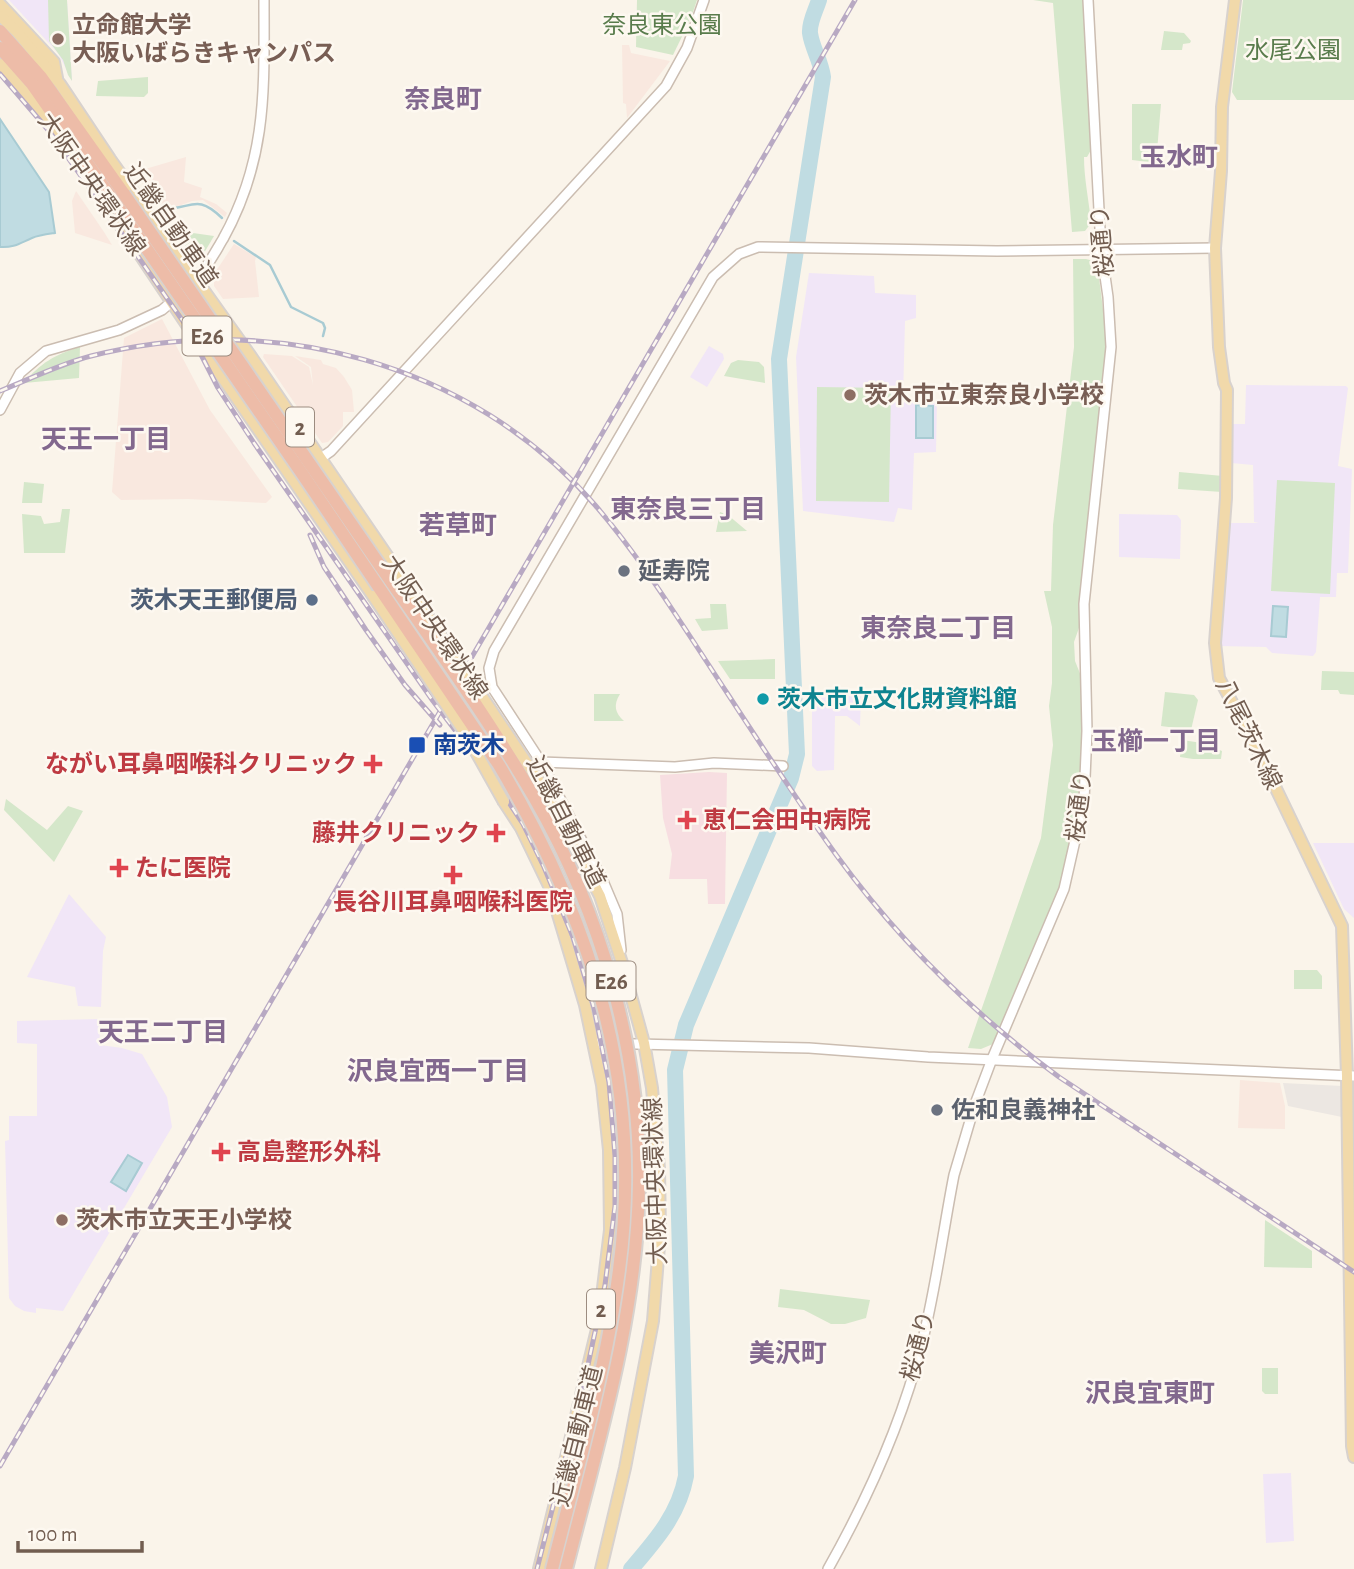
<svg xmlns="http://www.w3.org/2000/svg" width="1354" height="1569" viewBox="0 0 1354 1569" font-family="'Alegreya Sans','Noto Sans JP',sans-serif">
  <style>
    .commercial { fill: #f9e8df }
    .industrial { fill: #ece7e2 }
    .education { fill: #f1e6f7 }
    .medical { fill: #f7dee1 }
    .green { fill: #d5e7ca }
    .water { fill: #c0dce2; stroke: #a8cbd3; stroke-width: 2 }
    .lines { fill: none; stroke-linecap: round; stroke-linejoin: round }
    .stream { stroke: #a8cbd3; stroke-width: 2.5 }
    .river { stroke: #c0dce2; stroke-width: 16 }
    .tertiary-casing { stroke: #cbbdb1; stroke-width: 12 }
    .primary-casing { stroke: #d8d2ce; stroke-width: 14 }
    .motorway-casing { stroke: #d8d2ce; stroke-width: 16 }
    .tertiary { stroke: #fff; stroke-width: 9 }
    .primary { stroke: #f1d9aa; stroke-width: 10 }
    .motorway { stroke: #edbca8; stroke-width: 12 }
    .rail-casing { stroke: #b8a9c3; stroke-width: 5 }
    .rail { stroke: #fdf8f0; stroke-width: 2.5; stroke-dasharray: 8; stroke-linecap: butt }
    .primary-bridge-casing { stroke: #d8d2ce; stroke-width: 14; stroke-linecap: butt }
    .motorway-bridge-casing { stroke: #d8d2ce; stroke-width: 16; stroke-linecap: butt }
    .primary-bridge { stroke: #f1d9aa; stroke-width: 10 }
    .motorway-bridge { stroke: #edbca8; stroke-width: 12 }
    .education-dot { fill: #8d6e63; stroke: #fdf8f0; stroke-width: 2.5 }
    .worship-dot { fill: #6b7280; stroke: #fdf8f0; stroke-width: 2.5 }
    .service-dot { fill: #5c6f8a; stroke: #fdf8f0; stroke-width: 2.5 }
    .culture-dot { fill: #0f9aa8; stroke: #fdf8f0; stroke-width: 2.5 }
    .transit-dot { fill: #1a4fb4; stroke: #fdf8f0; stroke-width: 2.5 }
    .health-dot { fill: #e0444e; stroke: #fdf8f0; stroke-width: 2.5 }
    .labels { text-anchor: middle; stroke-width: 5; stroke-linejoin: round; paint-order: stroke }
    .shield { fill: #fdf8f0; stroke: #9c8c80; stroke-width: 2 }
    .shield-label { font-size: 23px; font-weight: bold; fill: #725d50 }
    .education-label { font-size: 24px; font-weight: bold; fill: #785e54; stroke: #fdf8f0; text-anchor: start }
    .park-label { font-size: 24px; fill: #597c4c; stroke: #fdf8f0 }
    .street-label { font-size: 24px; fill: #725d50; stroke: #fdf8f0 }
    .worship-label { font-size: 24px; font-weight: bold; fill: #5b616d; stroke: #fdf8f0; text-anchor: start }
    .service-label { font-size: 24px; font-weight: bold; fill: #4e5e75; stroke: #fdf8f0; text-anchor: end }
    .culture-label { font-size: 24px; font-weight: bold; fill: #0d838f; stroke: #fdf8f0; text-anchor: start }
    .transit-label { font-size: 24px; font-weight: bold; fill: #164399; stroke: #fdf8f0; text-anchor: start }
    .health-label { font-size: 24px; font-weight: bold; fill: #be3a42; stroke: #fdf8f0; text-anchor: start }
    .neighbourhood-label { font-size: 26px; font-weight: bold; fill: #82688e; stroke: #fdf8f0 }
  </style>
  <rect width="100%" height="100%" fill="#faf4ea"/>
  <g class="commercial">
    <path d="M622,45H629L631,53L670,61L627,118L626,104L623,103Z"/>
    <path d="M186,157L184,182L202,188L200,197L216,204L227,213L225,217L203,200L192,201L176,207L156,204L135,172Z"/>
    <path d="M76,191L104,232L112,245L75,233L72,201Z"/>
    <path d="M234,244L256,257L255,261L259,297L223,299L214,286V274Z"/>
    <path d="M162,319L210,410L272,497L266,503L188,499L121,500L112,492L124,338Z"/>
    <path d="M264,354L292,356L309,367L313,385L311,367L295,356L321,360L323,364L336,368L344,377L352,390L354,412H343V426L328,442L322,443L263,357Z"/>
    <path d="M1240,1080L1280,1083L1285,1106V1129L1238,1128Z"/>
  </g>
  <path class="industrial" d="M1283,1083L1342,1086V1117L1288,1106Z"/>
  <g class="education">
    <path d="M9,0H67L72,81L58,53Z"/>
    <path d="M809,273L874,276L875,293L916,295V318L905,321L903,398L937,401L936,452L914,453L912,510L898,508L894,522L803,511L796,357Z"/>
    <path d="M709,346L723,354L724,359L707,387L690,377Z"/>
    <path d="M1246,385L1346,386L1348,388L1338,466L1352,469L1348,573H1337L1336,597H1320L1316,652L1313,656L1272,653L1266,647L1219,646L1229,523H1259L1254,522L1253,465L1231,463L1230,424H1245Z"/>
    <path d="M1119,514L1177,515L1181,520L1180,559L1119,557Z"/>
    <path d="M861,695L860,726L847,716H835L834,770L817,771L812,766V698Z"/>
    <path d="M1313,843H1354V918L1344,909Z"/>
    <path d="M69,894L106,937L103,951L101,1007L78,1006L75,987L27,977Z"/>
    <path d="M99,1019L100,1045L122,1048L142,1054L167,1097L172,1127L63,1311L36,1308V1313L24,1311L15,1306L9,1298L5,1141L9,1140V1116H37V1044L17,1043V1021Z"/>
    <path d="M1291,1473L1294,1541L1266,1543L1263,1474Z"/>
  </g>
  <path class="medical" d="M709,772L727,773L725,904H708L707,879H669L672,854L663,818L660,775Z"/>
  <g class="green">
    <path d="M48,0H67L72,81L68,75L63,60L49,41Z"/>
    <path d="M637,0H697L691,18L673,55L636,47Z"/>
    <path d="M1033,0H1083L1091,150L1087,157H1084C1084,179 1089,201 1091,223L1085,231L1072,232L1053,3Z"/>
    <path d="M1243,0H1354V100H1237L1232,92Z"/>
    <path d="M1164,31L1184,33L1191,41L1190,43L1183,44L1182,50H1161Z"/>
    <path d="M148,77V93L144,97L96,96L98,81Z"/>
    <path d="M1132,104H1161L1156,163L1132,160Z"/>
    <path d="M179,231L214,236L204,253L191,254L177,233Z"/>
    <path d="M1073,259H1086L1097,262L1105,325V371L1083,573L1080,625L1074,642L1075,661L1081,676L1083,760L1080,798L1061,886L1028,969L993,1044L981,1049L968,1048L1041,838L1053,745L1049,706L1052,683V627L1044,591H1051L1053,525L1074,347Z"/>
    <path d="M80,347L79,378L24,383C40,363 56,354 80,347Z"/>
    <path d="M738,360L759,362L764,367L765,383L724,376L731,363Z"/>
    <path d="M817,387L891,388L889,502L816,501Z"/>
    <path d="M1179,472L1223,476L1222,492L1178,489Z"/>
    <path d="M1277,480L1335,483L1330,594L1271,591Z"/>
    <path d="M24,482L44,484L42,503H22Z"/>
    <path d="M62,509H70L65,553H24L22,514L41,516L44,524L60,522Z"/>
    <path d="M720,512L728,515L747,531L716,532Z"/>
    <path d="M710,604H726L728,629L702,631L695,619L711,618Z"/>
    <path d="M775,659V679H730L718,661Z"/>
    <path d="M1322,671L1354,672V695L1340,694L1338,690H1321Z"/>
    <path d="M1165,692L1194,695L1198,700L1191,730L1161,726Z"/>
    <path d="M594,694H620C613,705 615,713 624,721H594Z"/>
    <path d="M1182,740L1202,743L1222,751L1221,759H1193L1180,757Z"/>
    <path d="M6,799L47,830L68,806L83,811L54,862L4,810Z"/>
    <path d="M1294,970H1317L1322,976V989H1294Z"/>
    <path d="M1265,1220L1312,1251V1268L1264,1267Z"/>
    <path d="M780,1289L870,1300L866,1318L845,1324H831L804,1310L778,1307Z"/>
    <path d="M1262,1368H1278V1394H1265L1262,1391Z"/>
  </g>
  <g class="water">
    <path d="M0,119L49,192L55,233C48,234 39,235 32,238C20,243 14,248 0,247Z"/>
    <path d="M916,405L933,406V438H916Z"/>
    <path d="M1273,606L1288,607L1286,637L1271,636Z"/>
    <path d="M128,1155L142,1163L126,1191L111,1182Z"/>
  </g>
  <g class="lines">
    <g class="stream">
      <path d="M162,209C193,209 196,193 222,218"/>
      <path d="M234,241L270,265L291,307L323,323L325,328L323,336"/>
    </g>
    <path class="river" d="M631,1569C656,1540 679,1514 686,1476L675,1070L686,1025L791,778L797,754L779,359L823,77C821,61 812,48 810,33C809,22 816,10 819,0"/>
    <defs>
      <g id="tertiary">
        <path d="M193,283C206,270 214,254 223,239C268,158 264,88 264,0"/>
        <path d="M0,410L20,373L46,351L119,330L162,310L175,299"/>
        <path d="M321,458L331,451L666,86L687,48L704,0"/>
        <path d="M541,762L675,767L714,763L783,766"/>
        <path d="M621,950L617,914L603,881L541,762L492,687L489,668L494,651L713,277L739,254L758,247L997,251L1215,248"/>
        <path d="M594,1043L809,1048L928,1057L1354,1076"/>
        <path d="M828,1569C868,1498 902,1423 922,1343C936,1288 943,1231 954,1175L975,1104L992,1059L1064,889L1084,801L1087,731L1084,604L1111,347L1108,297L1101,248L1088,0"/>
      </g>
      <g id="primary">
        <path d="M1235,0L1222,107L1221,171L1215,248L1219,347L1224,383L1227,390L1226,498L1215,643L1219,678L1256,747L1342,926L1347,1076L1352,1446L1354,1457"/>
        <path d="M0,4L54,62L57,78"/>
        <path d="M0,16L17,32L60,84L110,159L250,355L401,576"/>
        <path d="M0,64L42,112L70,150L215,367L373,596"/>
        <path d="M543,787L600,896L622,963L644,1043L652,1088L659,1169L660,1233L653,1321L625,1468L601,1569"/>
        <path d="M504,802L521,828L550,888L574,968L585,1005L602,1085L609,1150L610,1230L599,1321L539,1569"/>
      </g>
      <g id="motorway">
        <path d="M0,31L41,77L124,194"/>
        <path d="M0,48L32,84L113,200"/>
      </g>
    </defs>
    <use href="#tertiary" class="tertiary-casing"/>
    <use href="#primary" class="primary-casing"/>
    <use href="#motorway" class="motorway-casing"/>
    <use href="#tertiary" class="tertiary"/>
    <use href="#primary" class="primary"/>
    <use href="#motorway" class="motorway"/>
    <defs>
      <g id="rail">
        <path d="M0,74L49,131L121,232L187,327L218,388L254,443L433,701L504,795L523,824L544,867L573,937L594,1008L609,1082L615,1156V1206L605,1285L582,1393L537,1569"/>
        <path d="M0,391C30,379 60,364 91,356C271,310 471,362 595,505C633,549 665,598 697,647C743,717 788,788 837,856C899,941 975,1015 1059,1077L1354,1272"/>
        <path d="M310,535L324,567L366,630L405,685L440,725"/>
        <path d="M0,1466L855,0"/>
      </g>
    </defs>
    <use href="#rail" class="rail-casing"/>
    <use href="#rail" class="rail"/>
    <defs>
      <g id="primary-bridge">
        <path d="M401,576L543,787"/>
        <path d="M373,596L467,736L504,802"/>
      </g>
      <g id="motorway-bridge">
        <path d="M124,194C207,314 290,434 372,554C427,634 485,713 534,797C601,913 641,1051 639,1185C637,1316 598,1443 566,1569"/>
        <path d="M113,200L301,472L499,765C592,922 644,1085 619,1270C606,1371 577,1470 552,1569"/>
      </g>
    </defs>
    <use href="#primary-bridge" class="primary-bridge-casing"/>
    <use href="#motorway-bridge" class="motorway-bridge-casing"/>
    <use href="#primary-bridge" class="primary-bridge"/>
    <use href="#motorway-bridge" class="motorway-bridge"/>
  </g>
  <g class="education-dot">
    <circle cx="58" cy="39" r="7"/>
    <circle cx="850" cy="395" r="7"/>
    <circle cx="62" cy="1220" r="7"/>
  </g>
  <g class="worship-dot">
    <circle cx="624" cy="571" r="7"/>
    <circle cx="937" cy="1110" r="7"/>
  </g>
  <circle class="service-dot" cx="312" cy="600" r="7"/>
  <circle class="culture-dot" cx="763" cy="699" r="7"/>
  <rect class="transit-dot" x="408" y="736" width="18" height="18" rx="3.5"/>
  <g class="health-dot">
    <path d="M369.5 753.5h7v7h7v7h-7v7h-7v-7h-7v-7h7z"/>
    <path d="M683.5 809.5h7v7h7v7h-7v7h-7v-7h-7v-7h7z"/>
    <path d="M492.5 822.5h7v7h7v7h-7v7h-7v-7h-7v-7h7z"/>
    <path d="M115.5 857.5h7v7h7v7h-7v7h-7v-7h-7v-7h7z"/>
    <path d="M449.5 864.5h7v7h7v7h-7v7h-7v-7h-7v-7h7z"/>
    <path d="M217.5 1141.5h7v7h7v7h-7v7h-7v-7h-7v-7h7z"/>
  </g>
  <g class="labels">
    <g class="shield">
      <rect x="182.5" y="316.5" width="49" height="39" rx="5"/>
      <rect x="286" y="407.5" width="28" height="39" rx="5"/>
      <rect x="586.5" y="961.5" width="49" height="39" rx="5"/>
      <rect x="587" y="1289.5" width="28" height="39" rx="5"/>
    </g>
    <g class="shield-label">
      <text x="207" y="344">E26</text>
      <text x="300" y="435">2</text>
      <text x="611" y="989">E26</text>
      <text x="601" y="1317">2</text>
    </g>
    <g class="education-label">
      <text x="72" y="33">立命館大学<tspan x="72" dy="28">大阪いばらきキャンパス</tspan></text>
      <text x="864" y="403">茨木市立東奈良小学校</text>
      <text x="76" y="1228">茨木市立天王小学校</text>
    </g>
    <g class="park-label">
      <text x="662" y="33">奈良東公園</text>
      <text x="1293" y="58">水尾公園</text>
    </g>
    <g class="street-label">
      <text transform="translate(92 184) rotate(55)" y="8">大阪中央環状線</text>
      <text transform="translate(171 225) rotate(55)" y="8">近畿自動車道</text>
      <text transform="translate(1102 241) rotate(-95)" y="8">桜通り</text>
      <text transform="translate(435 627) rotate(56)" y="8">大阪中央環状線</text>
      <text transform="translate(1249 734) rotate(64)" y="8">八尾茨木線</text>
      <text transform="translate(1079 806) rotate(-83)" y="8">桜通り</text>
      <text transform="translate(566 822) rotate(63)" y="8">近畿自動車道</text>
      <text transform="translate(655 1181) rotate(-92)" y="8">大阪中央環状線</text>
      <text transform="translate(918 1346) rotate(-76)" y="8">桜通り</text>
      <text transform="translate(577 1436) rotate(-76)" y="8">近畿自動車道</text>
    </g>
    <g class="worship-label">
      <text x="638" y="579">延寿院</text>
      <text x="951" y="1118">佐和良義神社</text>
    </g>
    <g class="service-label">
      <text x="298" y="608">茨木天王郵便局</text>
    </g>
    <g class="culture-label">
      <text x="777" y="707">茨木市立文化財資料館</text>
    </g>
    <g class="transit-label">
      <text x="433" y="753">南茨木</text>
    </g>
    <g class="health-label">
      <text x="357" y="772" text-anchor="end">ながい耳鼻咽喉科クリニック</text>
      <text x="703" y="828">恵仁会田中病院</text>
      <text x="480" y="841" text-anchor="end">藤井クリニック</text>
      <text x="135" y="876">たに医院</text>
      <text x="453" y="910" text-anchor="middle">長谷川耳鼻咽喉科医院</text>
      <text x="237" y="1160">高島整形外科</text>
    </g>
    <g class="neighbourhood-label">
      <text x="443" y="108">奈良町</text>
      <text x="1179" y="166">玉水町</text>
      <text x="106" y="448">天王一丁目</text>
      <text x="688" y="518">東奈良三丁目</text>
      <text x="458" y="534">若草町</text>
      <text x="938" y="637">東奈良二丁目</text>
      <text x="1156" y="750">玉櫛一丁目</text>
      <text x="163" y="1041">天王二丁目</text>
      <text x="438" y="1080">沢良宜西一丁目</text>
      <text x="788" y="1362">美沢町</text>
      <text x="1150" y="1402">沢良宜東町</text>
    </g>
  </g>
  <path d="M18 1541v10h124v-10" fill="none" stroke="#725d50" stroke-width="3.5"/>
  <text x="28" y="1541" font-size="21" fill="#725d50" stroke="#fdf8f0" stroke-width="5" paint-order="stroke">100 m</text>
</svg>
